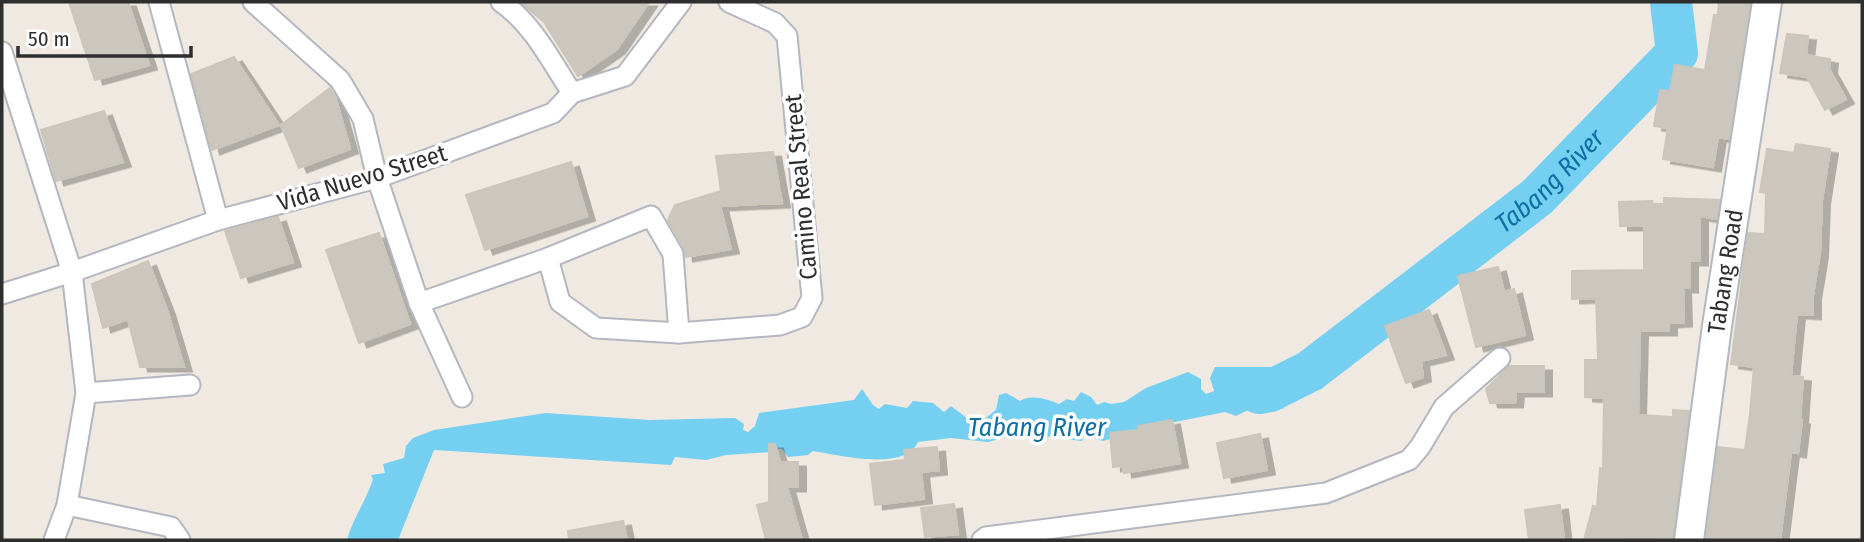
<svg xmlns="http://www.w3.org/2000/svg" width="1864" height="542" viewBox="0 0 1864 542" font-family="'Fira Sans Condensed',sans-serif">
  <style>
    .water { fill: #75cff0 }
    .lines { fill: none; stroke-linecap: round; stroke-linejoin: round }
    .river { stroke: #75cff0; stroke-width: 42 }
    .building { fill: #cbc7bf; stroke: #cbc5ba; stroke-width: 2; filter: url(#shadow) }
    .street-casing { stroke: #b4b7c1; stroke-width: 23 }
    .secondary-casing { stroke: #b4b7c1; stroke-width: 32 }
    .street { stroke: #fff; stroke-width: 19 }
    .secondary { stroke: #fff; stroke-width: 28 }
    .labels { text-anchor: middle; stroke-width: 7; stroke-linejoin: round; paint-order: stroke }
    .street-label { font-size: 24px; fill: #2e2e2e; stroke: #fff }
    .water-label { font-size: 26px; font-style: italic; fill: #0d6fa3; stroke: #fff }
  </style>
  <defs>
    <filter id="shadow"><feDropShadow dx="8" dy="4.5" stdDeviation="0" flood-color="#0004"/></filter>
  </defs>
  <rect width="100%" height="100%" fill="#efe9e1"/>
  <path class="water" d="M1215,367H1285L1310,371L1283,409L1264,402L1236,416L1225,412L1155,426L1103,441L1083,436L1082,441L1037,435L1010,436L988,442L951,438L918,442C904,472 839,455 813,451L808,455L788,457L782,449H775L772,452L726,455L706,460L675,457L671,465L434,450L398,540H347C353,518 366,501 373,479L371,475L385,473L383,464L404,458L406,446L413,438L434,430L546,413L649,420L735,418L744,424L743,430L748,432L755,426L759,413L854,400L862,389L873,405L879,409L885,404L907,408L913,401L933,403L944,412L951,406L968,419L977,416L983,420L996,410L999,395L1006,393L1020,401C1031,394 1047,399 1059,404L1067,399L1074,401L1081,392L1091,397L1097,405L1104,402L1111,404L1124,402L1146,388L1188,372L1201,379V389L1206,394L1214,391L1210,378Z"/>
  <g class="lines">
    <path class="river" id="s1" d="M1259,393L1270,391L1310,371L1537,197L1677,53L1671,2"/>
  </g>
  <g class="building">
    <path d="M69,2H128L149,65L95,80Z"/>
    <path d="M520,2H649L617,49L578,76L544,22Z"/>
    <path d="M1719,2H1750L1729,139L1718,137L1713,167L1663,159L1668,128L1654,126L1660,90L1670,91L1675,65L1705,70L1714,15H1718Z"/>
    <path d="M1787,34L1808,36L1806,55L1830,59L1829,69L1846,99L1825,110L1807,77L1780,73Z"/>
    <path d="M234,57L279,125L212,150L191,74Z"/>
    <path d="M330,88L335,96L350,149L299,168L281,125Z"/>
    <path d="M104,111L123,162L56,181L41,130Z"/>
    <path d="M1796,144L1830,149L1822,200L1820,253L1813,295V315L1797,314L1791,376L1803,377L1800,420H1802L1798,453L1791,452L1780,540H1706L1718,447L1745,450L1750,414L1754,367L1731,364L1748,233L1765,234L1766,193L1760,192L1767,149L1794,153Z"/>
    <path d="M773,152L782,203L720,206L731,249L685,257L684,248L668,220L675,205L721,191L716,156Z"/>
    <path d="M571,162L587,216L485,250L466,195Z"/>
    <path d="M1664,198L1720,200L1717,219L1700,216V261H1690V288H1683L1684,322L1669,323V331H1640L1638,415L1673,417V410L1689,411L1673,540L1612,537V540H1584L1593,506L1597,507L1600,468L1603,469L1604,398L1585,397V360H1598L1596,298L1572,299V271L1644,270V226H1620L1619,202L1652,201L1653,204H1664Z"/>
    <path d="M278,217L293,262L241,278L225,231Z"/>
    <path d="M379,233L410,324L359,343L326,250Z"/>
    <path d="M148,261L167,310L184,367H140L128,319L103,328L92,284Z"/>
    <path d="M1498,267L1504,292L1514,289L1525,335L1476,347L1458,276Z"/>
    <path d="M1429,310L1446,355L1421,361L1423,377L1406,383L1385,326Z"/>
    <path d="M1509,366H1544V392H1516L1515,403H1490L1486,389Z"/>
    <path d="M1172,420L1180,463L1124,473L1123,466L1113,467L1110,433L1139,430L1138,426Z"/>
    <path d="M1260,434L1267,470L1224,478L1217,443Z"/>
    <path d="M769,444H775L780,462H798V487H787L802,540H766L757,505L769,502Z"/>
    <path d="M937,447L939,470L921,472L924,499L875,505L870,464L905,460L904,450Z"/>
    <path d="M954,504L958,534L925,537L921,508Z"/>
    <path d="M1560,505L1564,540H1529L1525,510Z"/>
    <path d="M623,521L627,540H569L568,531Z"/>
  </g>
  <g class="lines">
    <defs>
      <g id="street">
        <path d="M159,2L218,220"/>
        <path d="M253,2L340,80L363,119L377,178L419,303"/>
        <path d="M501,2C533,24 551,61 572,93"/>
        <path d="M2,52L72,272L86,393L67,505L54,540"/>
        <path d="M548,258L560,302L596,328L679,333L780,325L802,317L812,298L787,36L775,23L729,2"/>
        <path d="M2,294L72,272L218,220L377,178L553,113L572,93L625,76L681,2"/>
        <path d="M86,393L190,385"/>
        <path d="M462,397L419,303L548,258L651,216L673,254L679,333"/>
        <path d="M67,505L171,527L180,540"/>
        <path d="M982,540L986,537L1326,493L1409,460L1420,447L1444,407L1500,358"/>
      </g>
      <g id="secondary">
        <path id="s2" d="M1689,540L1717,326L1767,2"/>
      </g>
    </defs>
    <use href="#street" class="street-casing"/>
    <use href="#secondary" class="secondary-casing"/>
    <use href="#street" class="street"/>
    <use href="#secondary" class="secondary"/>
  </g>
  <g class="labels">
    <g class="street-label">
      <text transform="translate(362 178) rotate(-17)" y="8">Vida Nuevo Street</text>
      <text transform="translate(801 187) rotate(-95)" y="8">Camino Real Street</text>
      <text dy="8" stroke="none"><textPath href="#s2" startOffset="271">Tabang Road</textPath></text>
    </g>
    <g class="water-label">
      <text dy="9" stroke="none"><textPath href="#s1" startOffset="362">Tabang River</textPath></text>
      <text x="1037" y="436">Tabang River</text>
    </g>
  </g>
  <rect width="1864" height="542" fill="none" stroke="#2e2e2e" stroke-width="7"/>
  <path d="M18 46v10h173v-10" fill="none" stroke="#2e2e2e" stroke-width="3.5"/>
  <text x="28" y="46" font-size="21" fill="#2e2e2e" stroke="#ffffff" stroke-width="5" paint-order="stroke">50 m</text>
</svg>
